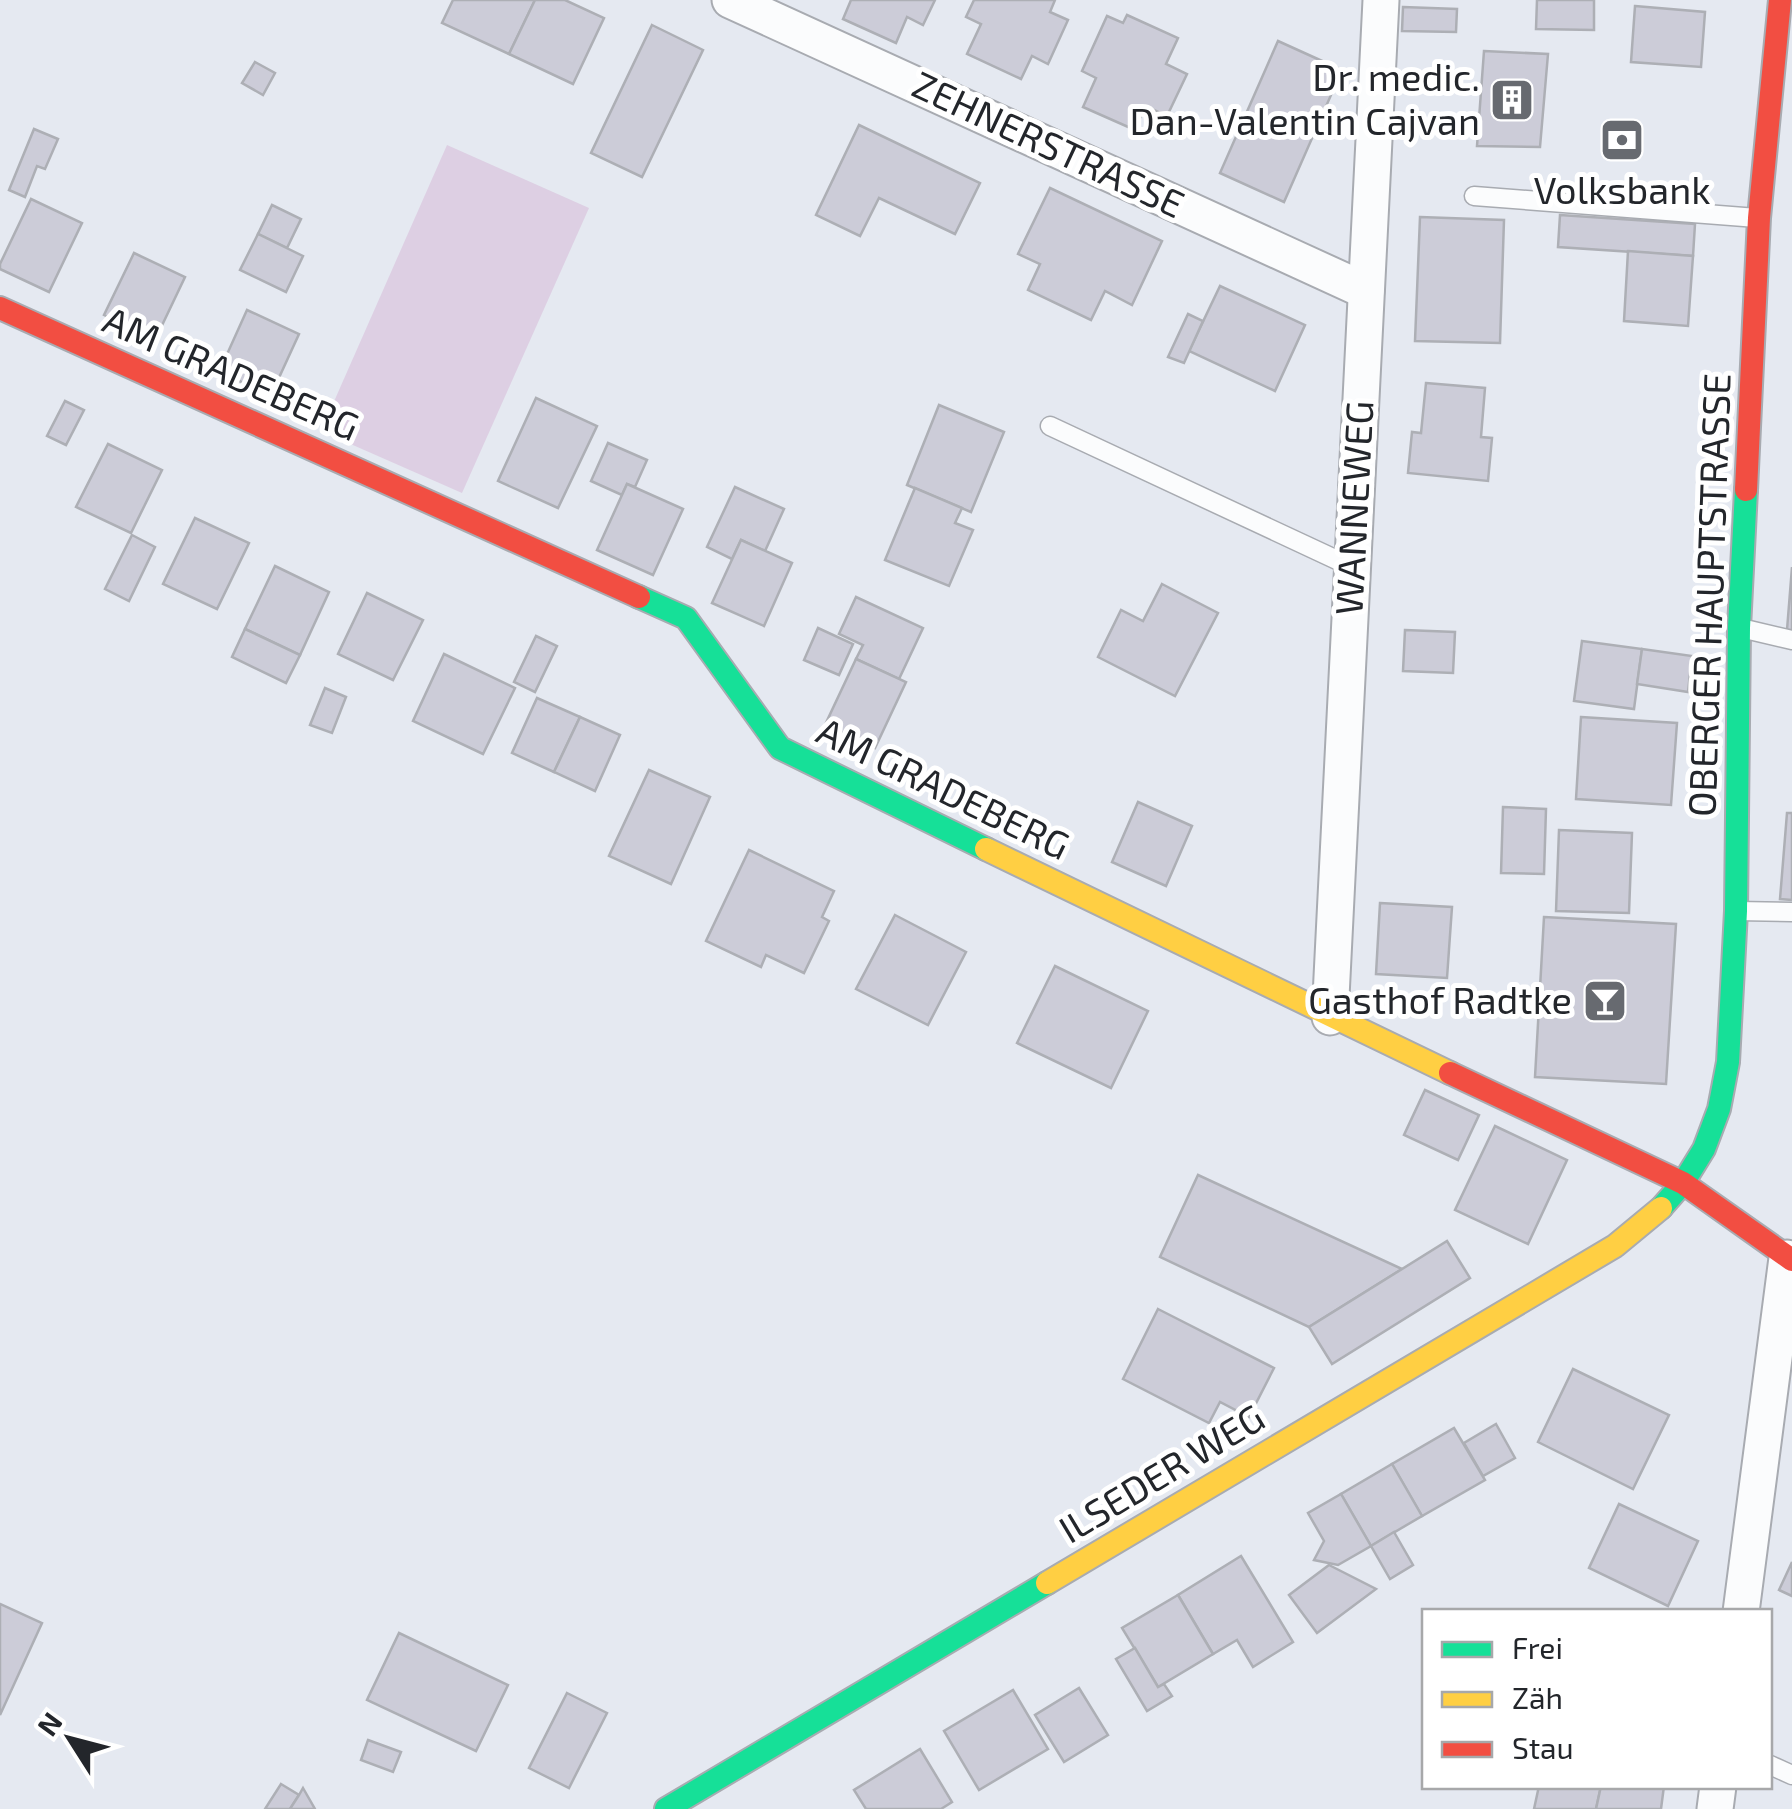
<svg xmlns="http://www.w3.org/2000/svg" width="1792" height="1809" viewBox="0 0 1792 1809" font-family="'Exo 2',sans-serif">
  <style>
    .green { fill: #ddcfe3 }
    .building { fill: #ccccd8; stroke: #adafb5; stroke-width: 2.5 }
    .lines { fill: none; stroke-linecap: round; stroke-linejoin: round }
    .lane-casing { stroke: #a8abb1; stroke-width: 21 }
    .street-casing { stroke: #a8abb1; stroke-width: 39 }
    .fast-casing { stroke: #a8abb1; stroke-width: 26 }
    .slow-casing { stroke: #a8abb1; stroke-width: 26 }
    .jam-casing { stroke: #a8abb1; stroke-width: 26 }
    .lane { stroke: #fbfcfd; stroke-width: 18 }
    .street { stroke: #fbfcfd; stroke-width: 35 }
    .fast { stroke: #16e098; stroke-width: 22 }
    .slow { stroke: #ffcf43; stroke-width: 22 }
    .jam { stroke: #f24e42; stroke-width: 22 }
    .labels { text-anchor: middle; stroke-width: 10; stroke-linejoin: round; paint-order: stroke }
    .poi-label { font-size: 38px; fill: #23262b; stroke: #fff; text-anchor: end }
    .street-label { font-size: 38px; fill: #23262b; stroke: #fff }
  </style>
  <rect width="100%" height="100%" fill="#e5e9f1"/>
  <path class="green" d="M447,145L589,208L462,493L321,431Z"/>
  <g class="building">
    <path d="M453,0H535L509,54L442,23Z"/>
    <path d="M535,0H565L604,18L573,84L509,54Z"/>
    <path d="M851,0H935L923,25L907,17L896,43L843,19Z"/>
    <path d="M974,0H1055L1050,12L1068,20L1048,64L1032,56L1021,79L967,54L981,24L966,17Z"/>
    <path d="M1537,0H1594V30L1536,29Z"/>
    <path d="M1635,6L1705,12L1701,67L1631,62Z"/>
    <path d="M1403,7L1457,9L1456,32L1402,31Z"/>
    <path d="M1127,15L1178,38L1166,64L1187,74L1167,116L1145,106L1135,130L1083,107L1096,78L1082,71L1107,16L1123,23Z"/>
    <path d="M652,25L703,50L642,177L591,153Z"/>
    <path d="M1278,41L1342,70L1284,202L1220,173Z"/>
    <path d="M1484,51L1548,54L1540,147L1477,146Z"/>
    <path d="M255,62L275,73L263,95L242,83Z"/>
    <path d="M859,125L980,183L955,234L879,198L860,236L816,215Z"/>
    <path d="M34,129L58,139L45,169L37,166L25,197L9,190Z"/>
    <path d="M1050,188L1162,241L1132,305L1105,291L1091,320L1028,290L1040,264L1018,254Z"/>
    <path d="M31,199L82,223L49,292L0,269V264Z"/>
    <path d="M272,205L301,219L287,248L258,234Z"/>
    <path d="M1560,215L1695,224L1693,256L1558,247Z"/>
    <path d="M1420,217L1504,220L1500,343L1415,341Z"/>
    <path d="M258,234L303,256L286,292L240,270Z"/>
    <path d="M1628,251L1693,256L1688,326L1624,321Z"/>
    <path d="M134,253L185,277L155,340L104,315Z"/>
    <path d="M1220,286L1305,325L1275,391L1189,351Z"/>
    <path d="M247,310L299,334L271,395L219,372Z"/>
    <path d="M1188,314L1203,321L1184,363L1168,357Z"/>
    <path d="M1426,383L1485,388L1481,437L1492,438L1488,481L1408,473L1412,432L1421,433Z"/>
    <path d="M536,398L597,426L558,508L498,481Z"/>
    <path d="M65,401L84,410L66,445L47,436Z"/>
    <path d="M939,405L1004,432L971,512L907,485Z"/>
    <path d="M608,443L647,460L635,487L627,484L622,495L591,481Z"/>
    <path d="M108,444L162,470L131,533L76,507Z"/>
    <path d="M627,484L683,509L653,575L597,550Z"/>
    <path d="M735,487L784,509L765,551L741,540L732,559L707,547Z"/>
    <path d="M915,488L962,508L955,523L973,530L949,586L885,560Z"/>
    <path d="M195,518L249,543L217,609L163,584Z"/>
    <path d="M132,535L155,547L129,601L105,589Z"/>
    <path d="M741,540L792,563L764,626L712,603Z"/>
    <path d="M275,566L329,592L300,655L245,629Z"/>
    <path d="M1792,567V630H1787Z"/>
    <path d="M1162,584L1218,613L1175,696L1098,657L1121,610L1143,621Z"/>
    <path d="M367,593L423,620L393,680L338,654Z"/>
    <path d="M856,597L923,628L899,679L856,659L863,645L839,634Z"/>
    <path d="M818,628L853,644L839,675L804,660Z"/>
    <path d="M245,629L300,655L286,683L232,657Z"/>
    <path d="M1405,630L1455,632L1453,673L1403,671Z"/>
    <path d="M536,636L557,646L535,692L514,682Z"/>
    <path d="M1582,641L1642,649L1634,709L1574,701Z"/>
    <path d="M1642,649L1692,656L1688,692L1637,684Z"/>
    <path d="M444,654L515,688L483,754L413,721Z"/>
    <path d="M856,659L906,682L875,748L825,725Z"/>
    <path d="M325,688L346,697L332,733L310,725Z"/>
    <path d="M537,698L580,717L554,772L512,753Z"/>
    <path d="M580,717L620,735L595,791L554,772Z"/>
    <path d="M1581,717L1677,723L1671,805L1576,799Z"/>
    <path d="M649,770L710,797L671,884L609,856Z"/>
    <path d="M1138,802L1192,826L1166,886L1112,862Z"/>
    <path d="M1503,807L1546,809L1544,874L1501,873Z"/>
    <path d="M1787,813H1792V900L1780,899Z"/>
    <path d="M1559,830L1632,833L1629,913L1556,911Z"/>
    <path d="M749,850L834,891L822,917L829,921L804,973L766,955L761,967L706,941Z"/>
    <path d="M1380,903L1452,907L1447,978L1376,974Z"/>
    <path d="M895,915L966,952L928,1025L856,989Z"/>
    <path d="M1544,917L1676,924L1666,1084L1535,1077Z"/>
    <path d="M1055,966L1148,1011L1111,1088L1017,1043Z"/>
    <path d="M1425,1090L1479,1115L1458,1160L1404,1135Z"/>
    <path d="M1495,1126L1567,1160L1528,1244L1455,1210Z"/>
    <path d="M1198,1175L1402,1269L1309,1327L1160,1257Z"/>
    <path d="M1447,1241L1470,1278L1332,1364L1309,1327Z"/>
    <path d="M1158,1309L1274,1368L1249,1417L1220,1402L1209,1423L1123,1379Z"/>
    <path d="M1573,1369L1669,1415L1633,1489L1538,1442Z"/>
    <path d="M1496,1424L1515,1458L1483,1476L1464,1443Z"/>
    <path d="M1454,1428L1485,1480L1422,1516L1392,1464Z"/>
    <path d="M1392,1464L1422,1516L1371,1546L1341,1494Z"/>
    <path d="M1341,1494L1371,1546L1338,1565L1314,1560L1324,1541L1308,1513Z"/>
    <path d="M1619,1504L1698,1541L1668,1606L1589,1568Z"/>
    <path d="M1394,1532L1413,1565L1390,1579L1371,1546Z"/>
    <path d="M1241,1556L1293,1642L1253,1667L1237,1640L1213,1654L1178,1595Z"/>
    <path d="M1792,1562V1596L1779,1590Z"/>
    <path d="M1329,1565L1376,1589L1317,1633L1289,1595Z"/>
    <path d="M1178,1595L1213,1654L1158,1687L1122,1628Z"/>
    <path d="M0,1604L42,1623L0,1715Z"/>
    <path d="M399,1633L508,1685L476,1751L367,1700Z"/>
    <path d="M1135,1648L1158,1687L1164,1684L1172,1696L1147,1711L1116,1659Z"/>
    <path d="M1079,1688L1108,1735L1064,1762L1035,1715Z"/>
    <path d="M1013,1690L1048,1749L979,1790L944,1731Z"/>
    <path d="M567,1693L607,1713L569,1788L529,1768Z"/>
    <path d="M368,1740L401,1752L393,1772L361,1760Z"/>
    <path d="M920,1749L952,1802L941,1809H866L854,1790Z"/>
    <path d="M281,1784L299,1795L290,1809H265Z"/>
    <path d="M1539,1786H1601L1596,1809H1534Z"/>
    <path d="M1601,1786H1664L1661,1809H1596Z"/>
    <path d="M303,1788L315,1809H290L299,1795Z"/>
  </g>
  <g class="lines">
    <defs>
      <g id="lane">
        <path d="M1474,196L1757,218"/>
        <path d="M1050,426L1352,567"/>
        <path d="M1745,629L1792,640"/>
        <path d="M1737,911L1792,912"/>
        <path d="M1770,1765L1792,1775"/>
      </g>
      <g id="street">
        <path d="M730,0L1366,291"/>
        <path d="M1330,1017L1381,0"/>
        <path d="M1741,1612L1787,1258"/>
        <path d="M1715,1809L1718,1786"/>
      </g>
      <g id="fast">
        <path d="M639,597L686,618L780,748L986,849"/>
        <path d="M1661,1208L1683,1183L1704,1149L1719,1109L1728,1062L1736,911L1739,628L1746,490"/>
        <path d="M666,1809L1047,1583"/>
      </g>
      <g id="slow">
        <path d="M986,849L1450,1073"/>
        <path d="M1047,1583L1615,1246L1661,1208"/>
      </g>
      <g id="jam">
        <path d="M0,308L639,597"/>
        <path d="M1746,490L1759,218L1780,0"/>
        <path d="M1450,1073L1683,1183L1792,1260"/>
      </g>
    </defs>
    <use href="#lane" class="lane-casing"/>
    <use href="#street" class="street-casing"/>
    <use href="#fast" class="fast-casing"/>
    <use href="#slow" class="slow-casing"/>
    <use href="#jam" class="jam-casing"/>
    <use href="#lane" class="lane"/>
    <use href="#street" class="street"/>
    <use href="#fast" class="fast"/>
    <use href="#slow" class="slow"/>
    <use href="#jam" class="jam"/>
  </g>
  <defs>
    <symbol id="building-square" viewBox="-11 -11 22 22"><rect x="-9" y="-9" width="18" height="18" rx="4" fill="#676a70" stroke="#fff"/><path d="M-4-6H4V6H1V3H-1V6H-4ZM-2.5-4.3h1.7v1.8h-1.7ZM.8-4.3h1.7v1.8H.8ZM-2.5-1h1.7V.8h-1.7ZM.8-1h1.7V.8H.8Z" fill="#fff"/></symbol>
    <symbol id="bank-square" viewBox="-11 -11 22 22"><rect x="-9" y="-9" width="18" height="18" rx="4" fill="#676a70" stroke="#fff"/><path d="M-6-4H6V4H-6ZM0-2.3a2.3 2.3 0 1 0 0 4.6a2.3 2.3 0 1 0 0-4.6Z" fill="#fff"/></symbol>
    <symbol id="bar-square" viewBox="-11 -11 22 22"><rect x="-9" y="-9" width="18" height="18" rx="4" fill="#676a70" stroke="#fff"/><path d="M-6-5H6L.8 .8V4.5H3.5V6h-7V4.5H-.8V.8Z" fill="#fff"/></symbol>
  </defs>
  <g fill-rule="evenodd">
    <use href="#building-square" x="1487" y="75" width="50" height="50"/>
    <use href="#bank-square" x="1597" y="115" width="50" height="50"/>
    <use href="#bar-square" x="1580" y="976" width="50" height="50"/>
  </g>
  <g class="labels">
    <g class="poi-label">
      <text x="1480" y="91">Dr. medic.<tspan x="1480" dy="44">Dan-Valentin Cajvan</tspan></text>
      <text x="1622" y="204" text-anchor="middle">Volksbank</text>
      <text x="1572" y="1014">Gasthof Radtke</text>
    </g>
    <g class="street-label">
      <text transform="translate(1048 145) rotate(25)" y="13">ZEHNERSTRASSE</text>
      <text transform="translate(231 374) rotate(24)" y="13">AM GRADEBERG</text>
      <text transform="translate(1355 508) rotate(-87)" y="13">WANNEWEG</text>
      <text transform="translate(1710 595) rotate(-88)" y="13">OBERGER HAUPTSTRASSE</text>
      <text transform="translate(943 789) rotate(26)" y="13">AM GRADEBERG</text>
      <text transform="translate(1162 1474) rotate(-31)" y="13">ILSEDER WEG</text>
    </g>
  </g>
  <rect x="1422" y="1609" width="350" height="180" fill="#ffffff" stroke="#a7a8aa" stroke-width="2.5"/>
  <rect x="1442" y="1642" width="50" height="15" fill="#16e098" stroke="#a7a8aa" stroke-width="2.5"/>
  <text x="1512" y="1659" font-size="30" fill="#23262b">Frei</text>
  <rect x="1442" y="1692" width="50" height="15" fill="#ffcf43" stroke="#a7a8aa" stroke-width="2.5"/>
  <text x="1512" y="1709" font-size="30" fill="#23262b">Zäh</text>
  <rect x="1442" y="1742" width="50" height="15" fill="#f24e42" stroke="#a7a8aa" stroke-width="2.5"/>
  <text x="1512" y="1759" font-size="30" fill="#23262b">Stau</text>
  <g transform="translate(70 1739) rotate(306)" stroke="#ffffff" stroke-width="8" paint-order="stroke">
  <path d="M0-8L18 38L0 25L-18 38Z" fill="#23262b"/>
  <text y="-15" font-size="28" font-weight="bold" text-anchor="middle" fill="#23262b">N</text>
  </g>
</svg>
